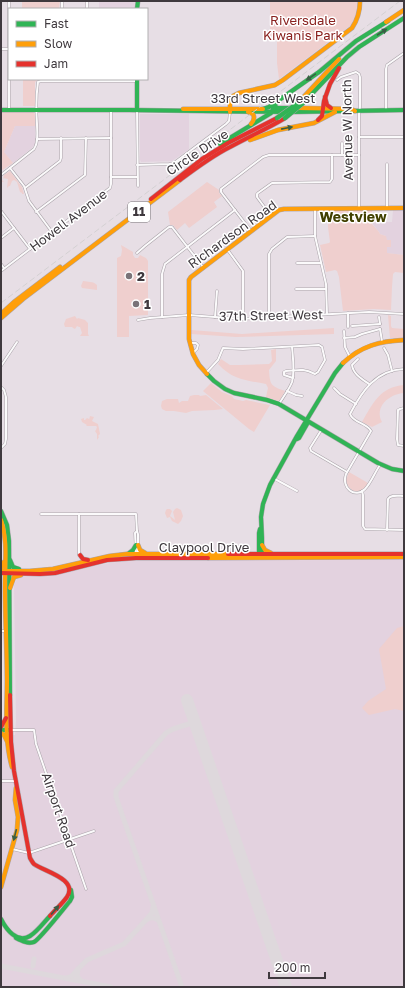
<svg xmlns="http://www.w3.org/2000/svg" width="405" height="988" viewBox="0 0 405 988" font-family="'Golos Text',sans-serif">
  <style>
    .built { fill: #e3d2df }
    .green { fill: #efcfce }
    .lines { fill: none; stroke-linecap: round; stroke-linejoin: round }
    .taxiway { stroke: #ded8dc; stroke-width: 5 }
    .runway { stroke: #ded8dc; stroke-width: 12 }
    .street-casing { stroke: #aba4aa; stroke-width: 3 }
    .fast-casing { stroke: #aba4aa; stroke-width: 5 }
    .slow-casing { stroke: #aba4aa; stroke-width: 5 }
    .jam-casing { stroke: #aba4aa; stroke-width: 5 }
    .street { stroke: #fbfafb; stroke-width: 2 }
    .fast { stroke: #30b455; stroke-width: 4 }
    .slow { stroke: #ff9f0a; stroke-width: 4 }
    .jam { stroke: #e5322d; stroke-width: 4 }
    .rail { stroke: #d4d1d3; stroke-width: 1; stroke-dasharray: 6 3; stroke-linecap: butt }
    .fast-bridge-casing { stroke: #aba4aa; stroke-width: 5.5; stroke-linecap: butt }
    .fast-bridge { stroke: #30b455; stroke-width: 4.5 }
    .oneway { fill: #3a5e45 }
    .poi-dot { fill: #7a7378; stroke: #fff; stroke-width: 1.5 }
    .labels { text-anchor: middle; stroke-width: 3; stroke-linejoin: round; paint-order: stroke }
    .shield { fill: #fff; stroke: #797478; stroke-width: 1 }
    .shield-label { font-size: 12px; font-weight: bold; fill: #3f393e }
    .park-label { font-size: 13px; fill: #8a221f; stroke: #fff }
    .street-label { font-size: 13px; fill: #3f393e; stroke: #fff }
    .poi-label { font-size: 13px; font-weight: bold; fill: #3f393e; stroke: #fff; text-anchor: start }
    .neighbourhood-label { font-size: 14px; font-weight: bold; fill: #414000; stroke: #fff }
  </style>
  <rect width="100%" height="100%" fill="#e7dee5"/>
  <g class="built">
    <rect x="99" y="1" width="36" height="8"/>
    <path d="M140,114H189V149L188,150L172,161L141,162L140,160Z"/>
    <path d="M15,126H35V144L33,147L13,163L4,152Z"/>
    <path d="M393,210H404V255L387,253L386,236L380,234L379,232L372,223V222H392Z"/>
    <path d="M404,559V987H1V736L15,735L16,721L14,585L18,577L46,576L93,566L128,560Z"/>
  </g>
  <g class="green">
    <path d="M22,1H60L59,9H22Z"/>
    <path d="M270,1H357C357,10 358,18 351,25L279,79L277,63V36H270Z"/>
    <path d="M23,79H48H39L35,82V106H23Z"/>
    <path d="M1,112H33L35,114V126H15L4,152L13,163L1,171Z"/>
    <path d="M10,171L22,187L24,194H22V193L20,192L17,182L14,180L12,181L10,186H9L7,188L8,179L3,178V181L4,182H2L4,175Z"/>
    <path d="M207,182L219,190V193L222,196L214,202L217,207L189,228L185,223L177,230L173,225H170L168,212Z"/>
    <path d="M372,210V224L379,232L380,234L386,236L387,240H391V247H387V253L404,255V273L395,272L393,274L392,287L391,310L374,309L343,311L339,277L337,271L335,270L326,272L320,245L329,243L330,242L328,227V211Z"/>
    <path d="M121,245L133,252V255L135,258H138L140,255L146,258L148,261V315L129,316V337H117V258L121,256L122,250Z"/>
    <path d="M83,281C88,282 93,281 97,285V290L82,288L81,286Z"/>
    <path d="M388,315L391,316V326L392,328L404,329V338H390Z"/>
    <path d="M75,316L77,319L78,318L85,320L88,323V334L89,336H80L82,333L80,327H79L77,326L75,329L73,328L72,327H65L64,324L66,319Z"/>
    <path d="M334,328V334L236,337L191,334V330L242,334Z"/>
    <path d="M276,349V361L269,370C270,384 270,386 285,391L280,400L278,401L266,397L268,388L266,384C245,380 233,380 218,364L221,359L230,365H240L269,364L272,361L271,350Z"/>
    <path d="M211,383L222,392L232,396L234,399L243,401L246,400L270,405L254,432L249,429L203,391Z"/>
    <path d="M404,385V393C389,394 374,407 382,422L372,427L362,422C373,403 380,387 404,385Z"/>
    <path d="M194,395H199L200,396L206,395L223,409L215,410L192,411L186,413L174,411H166L162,409L161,406L162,401L167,399H178L179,403L182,401H188L190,396Z"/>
    <path d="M90,416L94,417L92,421L98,424L100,434L98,436L99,437L97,440V434L95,431L96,430L97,427L96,426H86L87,425L82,422L81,419L84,418V420H85L87,418L89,419V420Z"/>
    <path d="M349,472L368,483C367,485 366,487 364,489C356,496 347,488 346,480Z"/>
    <path d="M177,508L181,510L183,516L181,521L178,524L172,521L170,517L167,518L165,513L166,510L167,509H170L172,511L170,516L175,520L173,512L175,509Z"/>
    <path d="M404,626V711L395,709L369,715L362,708L368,701L386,689L379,649L397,628Z"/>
  </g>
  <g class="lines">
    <g class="taxiway">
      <path d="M153,907L152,913L146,920C150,917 154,917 158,920"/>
      <path d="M1,966L111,987"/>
      <path d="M33,966L34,959"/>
      <path d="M78,969L87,960L124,944L146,920"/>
      <path d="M66,978L72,976L78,969L77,976L81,981"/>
      <path d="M182,987L116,797V791L166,733L173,729L195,722"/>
    </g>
    <path class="runway" d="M187,700L286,987"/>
    <defs>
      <g id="street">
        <path d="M9,1V110"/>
        <path d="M62,1V9"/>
        <path d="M87,9V1"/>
        <path d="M1,49H9"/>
        <path d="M337,80L341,77L356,72L359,74L360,77V107L359,114V208"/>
        <path d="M137,110L138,186"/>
        <path d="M386,110V69L387,65L404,53"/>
        <path d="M359,137H404"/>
        <path d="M37,139L111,138"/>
        <path d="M342,143V155"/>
        <path d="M137,165L169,164L174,163L226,124L229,121L230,112"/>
        <path d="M10,168L24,186L29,201L52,232"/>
        <path d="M1,175L34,149C39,142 37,132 37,124C36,110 36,96 38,82L41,81H137"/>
        <path d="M111,177H137"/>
        <path d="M25,188L60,161L61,158V138"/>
        <path d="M387,208V164"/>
        <path d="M315,209V236L326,284L327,314"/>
        <path d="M1,211L30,249"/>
        <path d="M36,212L85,175L86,138"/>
        <path d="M271,216L257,197V194L258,193L272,183L330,182L332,179V155"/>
        <path d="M251,231L221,192V189L263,157L269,155H359"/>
        <path d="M1,238L14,228"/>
        <path d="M227,249L243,271V319"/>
        <path d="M137,253L145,246L169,227H172L203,267"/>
        <path d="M297,263H321"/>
        <path d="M1,264L4,268"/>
        <path d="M1,271L110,188L111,184V110"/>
        <path d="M296,289H326"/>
        <path d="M348,313V327"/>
        <path d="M162,317V274L165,264L235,210"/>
        <path d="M215,317L217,291"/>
        <path d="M269,317V254L272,249L287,237L315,236"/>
        <path d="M379,317L380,324"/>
        <path d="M138,320L150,318L189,315L241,319L369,312L404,314"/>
        <path d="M352,326L380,324"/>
        <path d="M380,329L382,341"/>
        <path d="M344,331L345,347L350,357"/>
        <path d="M344,338L355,337L362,334L380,329"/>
        <path d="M190,343H196L198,345L197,349L193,353"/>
        <path d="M384,348L388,355L392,371"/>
        <path d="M358,359L352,365C353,374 362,379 369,384"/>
        <path d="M1,366L17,342"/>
        <path d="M206,373L218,360L223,348L243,349L319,345L322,347L325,360L318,372L315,374C303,368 299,370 286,371L284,372V375L293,378"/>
        <path d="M1,387L4,390L6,397V439L5,444L1,448"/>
        <path d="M334,388L340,394L356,404"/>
        <path d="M287,391L296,395L302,396"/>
        <path d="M279,404C283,397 289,390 292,382C295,371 293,358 292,347"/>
        <path d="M404,408L400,409L398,410L397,439L398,445L404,446"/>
        <path d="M322,429L310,448L311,451L347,472"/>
        <path d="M380,465C375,472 371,483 365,489C355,499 341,488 346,474L371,431C367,423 353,423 350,414C362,391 376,370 404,369"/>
        <path d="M273,478L297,491"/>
        <path d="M362,491L363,495V526L365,529L404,530"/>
        <path d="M41,514H136L137,531L138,534V558"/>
        <path d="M79,514V555"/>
        <path d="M387,530L388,499C391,494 399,496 404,496"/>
        <path d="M136,553L135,533L137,531"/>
        <path d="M1,631H5"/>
        <path d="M11,730H34L36,744L86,889"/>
        <path d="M1,781H15"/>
        <path d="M12,849L29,853L94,831"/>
      </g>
      <g id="fast">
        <path d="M137,9L138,1"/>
        <path d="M137,79V110"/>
        <path d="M303,103L347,57L359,47L404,18"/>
        <path d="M273,108H291"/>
        <path d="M263,109L269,107L319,72L356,41L388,21"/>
        <path d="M1,110H129L284,112"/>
        <path d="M292,112L404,110"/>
        <path d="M220,144L271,113L276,104"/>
        <path d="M207,374L214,381L225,389L234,393L267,400L279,404L378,463L392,469L404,471"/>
        <path d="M297,439L299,438L307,424V420"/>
        <path d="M1,511L7,525L9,541L10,695"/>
        <path d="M128,554L133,550L136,545"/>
        <path d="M259,555V533L260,529"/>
        <path d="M262,555V538L261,517L263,504L270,485L297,436L335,373L343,363"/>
        <path d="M10,560L13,567L19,569"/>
        <path d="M1,730H9"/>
        <path d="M1,919C6,929 17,944 30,936C38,931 44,922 50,916"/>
        <path d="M16,938C22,941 28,944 34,942C40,939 64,908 70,901L72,897L71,890"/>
      </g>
      <g id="slow">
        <path d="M386,22L404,10"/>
        <path d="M298,103L339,59"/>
        <path d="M297,108L351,109L355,111"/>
        <path d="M183,109H263"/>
        <path d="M230,112V101L233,96L239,93L275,85L283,80L352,28C358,19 360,11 360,1"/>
        <path d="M248,112L253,114C255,118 254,121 251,124"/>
        <path d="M250,140L278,130L314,123L335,112"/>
        <path d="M1,314L14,302L60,267"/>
        <path d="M1,318L23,299L180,180"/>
        <path d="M343,363C361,346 380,341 404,340"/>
        <path d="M207,374L199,365L193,354L189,339V280L191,277L279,210L284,209L404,208"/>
        <path d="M1,520C8,541 5,562 5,584C5,616 7,649 7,682C7,710 4,739 12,767"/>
        <path d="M138,545L140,550L145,553"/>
        <path d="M262,545L265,550L271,553"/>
        <path d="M208,558L404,557"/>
        <path d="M1,568L4,562"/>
        <path d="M1,571H30L53,569L110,556L127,554H228"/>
        <path d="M10,588L14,577L21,575"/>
        <path d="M1,733L4,735L7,741"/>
        <path d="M1,887L17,830L18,817L15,800L16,788"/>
      </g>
      <g id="jam">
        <path d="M325,97L327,105L331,108"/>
        <path d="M318,120L322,116L324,101L330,84L339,68"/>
        <path d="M180,180C196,168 212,156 230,147C248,137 267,129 285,118"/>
        <path d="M151,199L202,159L228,143L277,118"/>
        <path d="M228,554H404"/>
        <path d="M80,555L83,559L88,560"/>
        <path d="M1,573L40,574L55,573L107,560L136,558H208"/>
        <path d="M10,695L11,742L14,771L30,858C32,861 32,862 34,864C43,871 79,879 67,897C62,904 55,910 50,916"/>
        <path d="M1,727L6,718"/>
      </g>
    </defs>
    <use href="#street" class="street-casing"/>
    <use href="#fast" class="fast-casing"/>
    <use href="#slow" class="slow-casing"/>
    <use href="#jam" class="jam-casing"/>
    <use href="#street" class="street"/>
    <use href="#fast" class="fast"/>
    <use href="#slow" class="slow"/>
    <use href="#jam" class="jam"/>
    <path class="rail" d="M1,303L400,1"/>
    <defs>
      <g id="fast-bridge">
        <path d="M277,118L298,103"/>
        <path d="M285,118L303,103"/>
      </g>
    </defs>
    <use href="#fast-bridge" class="fast-bridge-casing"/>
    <use href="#fast-bridge" class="fast-bridge"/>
  </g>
  <defs><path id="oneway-solid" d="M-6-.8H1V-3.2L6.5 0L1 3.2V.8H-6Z"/></defs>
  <g class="oneway">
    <use href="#oneway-solid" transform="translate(382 32) rotate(-33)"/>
    <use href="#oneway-solid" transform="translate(311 77) rotate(145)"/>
    <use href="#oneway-solid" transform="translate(287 128) rotate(-11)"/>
    <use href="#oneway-solid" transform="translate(15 835) rotate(104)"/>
    <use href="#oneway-solid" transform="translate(55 910) rotate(-49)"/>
  </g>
  <g class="poi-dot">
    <circle cx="129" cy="276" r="4"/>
    <circle cx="136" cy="304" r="4"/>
  </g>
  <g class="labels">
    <rect class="shield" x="128" y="202" width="22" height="20" rx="3"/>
    <g class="shield-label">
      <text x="139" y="216">11</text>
    </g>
    <g class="park-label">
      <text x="303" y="25">Riversdale<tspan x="303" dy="15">Kiwanis Park</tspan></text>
    </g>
    <g class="street-label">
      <text x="263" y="103">33rd Street West</text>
      <text transform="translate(347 130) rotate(-91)" y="5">Avenue W North</text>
      <text transform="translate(197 152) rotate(-34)" y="5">Circle Drive</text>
      <text transform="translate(68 220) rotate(-37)" y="5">Howell Avenue</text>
      <text transform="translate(232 234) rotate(-36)" y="5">Richardson Road</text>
      <text transform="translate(271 315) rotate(-1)" y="5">37th Street West</text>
      <text x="204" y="552">Claypool Drive</text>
      <text transform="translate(59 810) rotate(71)" y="5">Airport Road</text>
    </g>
    <g class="poi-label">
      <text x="137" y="281">2</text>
      <text x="144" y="309">1</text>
    </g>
    <g class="neighbourhood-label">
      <text x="353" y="222">Westview</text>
    </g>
  </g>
  <rect width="405" height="988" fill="none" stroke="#3f393e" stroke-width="4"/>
  <rect x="8" y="8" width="140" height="72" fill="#ffffff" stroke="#b2b0b2"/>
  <rect x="16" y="21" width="20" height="6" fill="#30b455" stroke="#b2b0b2"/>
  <text x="44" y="28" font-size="12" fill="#3f393e">Fast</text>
  <rect x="16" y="41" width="20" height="6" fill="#ff9f0a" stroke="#b2b0b2"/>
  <text x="44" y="48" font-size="12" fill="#3f393e">Slow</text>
  <rect x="16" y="61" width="20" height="6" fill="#e5322d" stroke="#b2b0b2"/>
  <text x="44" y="68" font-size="12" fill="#3f393e">Jam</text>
  <path d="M269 972v6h56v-6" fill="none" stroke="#3f393e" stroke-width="2"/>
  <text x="275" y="972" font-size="12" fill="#3f393e" stroke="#ffffff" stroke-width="3" paint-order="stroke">200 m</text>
</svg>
